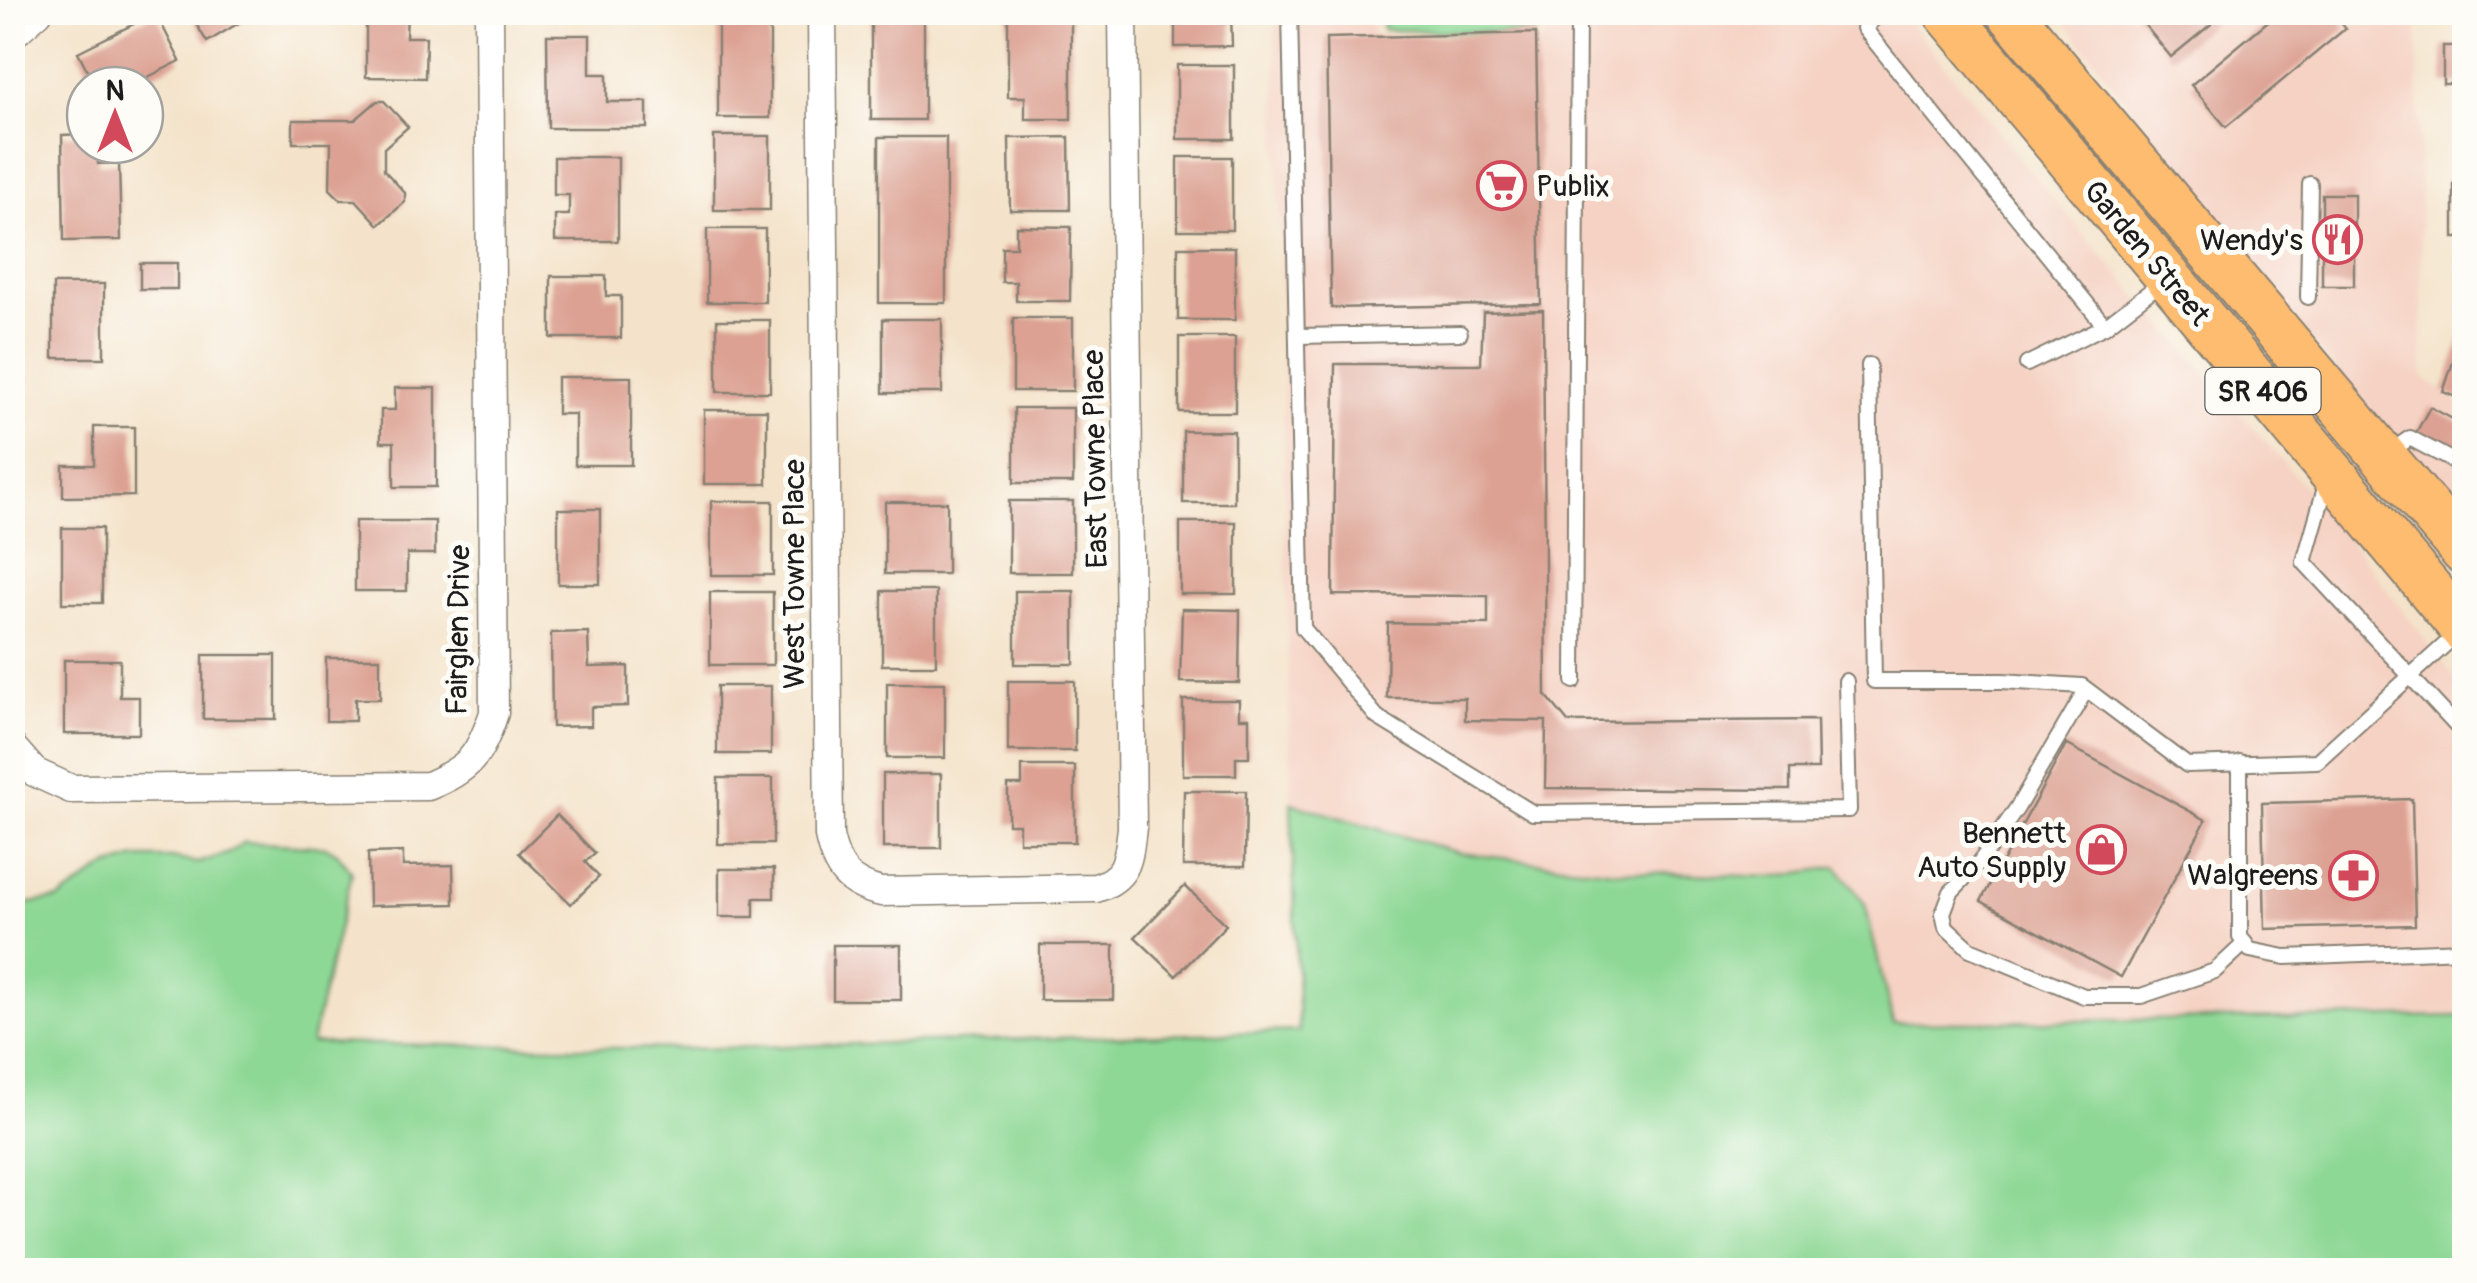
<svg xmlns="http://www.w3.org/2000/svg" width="2477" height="1283" viewBox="0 0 2477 1283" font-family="Pangolin,sans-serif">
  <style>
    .built { fill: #f5d2c3 }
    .green { fill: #8ed895; stroke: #557a58; stroke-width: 2.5 }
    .building { fill: #dca193 }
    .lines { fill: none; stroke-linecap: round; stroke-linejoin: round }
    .lane-casing { stroke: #888073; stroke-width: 18 }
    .street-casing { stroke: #888073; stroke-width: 31 }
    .primary-casing { stroke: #888073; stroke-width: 49 }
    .lane { stroke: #fff; stroke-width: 14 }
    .street { stroke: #fff; stroke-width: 28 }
    .primary { stroke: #febc70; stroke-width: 45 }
    .labels { text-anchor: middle; stroke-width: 10; stroke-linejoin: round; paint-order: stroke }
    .shield { fill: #fdfcf7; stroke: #605f5e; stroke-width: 2.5 }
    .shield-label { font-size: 28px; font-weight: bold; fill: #1c1c1c }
    .poi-label { font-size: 30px; fill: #1c1c1c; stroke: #fdfcf7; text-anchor: end }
    .street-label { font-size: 30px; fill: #1c1c1c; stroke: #fdfcf7 }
  </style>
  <rect width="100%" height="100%" fill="#fdfcf7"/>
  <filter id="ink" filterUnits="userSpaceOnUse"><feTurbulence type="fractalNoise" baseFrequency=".01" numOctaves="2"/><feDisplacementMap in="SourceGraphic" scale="20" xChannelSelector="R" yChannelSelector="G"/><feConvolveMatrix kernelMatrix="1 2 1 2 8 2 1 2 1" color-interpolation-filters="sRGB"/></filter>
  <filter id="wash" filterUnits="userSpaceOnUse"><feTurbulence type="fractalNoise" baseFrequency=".0048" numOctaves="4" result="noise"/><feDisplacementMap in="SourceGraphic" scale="40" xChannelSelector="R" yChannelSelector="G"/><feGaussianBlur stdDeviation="2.25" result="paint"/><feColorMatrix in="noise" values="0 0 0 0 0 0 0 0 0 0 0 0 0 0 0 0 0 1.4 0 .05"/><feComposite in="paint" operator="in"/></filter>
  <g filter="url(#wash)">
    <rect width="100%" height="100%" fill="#f4e3ca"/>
    <g class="built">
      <path d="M1729,12L1737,17L1902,13L2049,194L2337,524L2464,691V1016L1892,1023L1865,904L1837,867L1772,877L1615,871L1459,853L1291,803L1275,13H1371L1373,34L1377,40L1535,46L1544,41L1546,13Z"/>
      <path d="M2059,13H2417L2423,377L2464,406V531L2214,219Z"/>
    </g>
    <g class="green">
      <path d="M1382,13H1536V33L1383,30Z"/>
      <path d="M1291,803L1459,853L1615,871L1772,877L1837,867L1865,904L1893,1023L2464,1016V1270H13V919L23,904L59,899L105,868L136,858H172L198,863L229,853L244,842L327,847L337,853L352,873L311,1043L687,1049L1299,1031Z"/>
    </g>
    <g id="blocks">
      <g class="building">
        <path d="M189,12H257L207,42Z"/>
        <path d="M366,12H407L406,37H426L425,78L366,77Z"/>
        <rect x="718" y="12" width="52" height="106"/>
        <rect x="871" y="12" width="53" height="108"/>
        <path d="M1008,12H1071V119H1025V97H1008Z"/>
        <path d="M1175,12H1231L1232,46L1175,47Z"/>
        <path d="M2134,12H2226L2171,57Z"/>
        <path d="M2279,12H2333L2346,28L2226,127L2191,85Z"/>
        <path d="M156,13L180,61L144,79L153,96L145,101V85H95L78,52Z"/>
        <path d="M1536,33L1541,304L1331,308L1326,38Z"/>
        <path d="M547,35H590V74H607V102H647V128H548Z"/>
        <rect x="2443" y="46" width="21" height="38"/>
        <rect x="1177" y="65" width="57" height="74"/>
        <path d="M377,101H384L408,127L384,148V170L405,193V202L379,225L356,200H341L330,189L331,143H293V120H355Z"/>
        <rect x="2459" y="104" width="5" height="38"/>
        <path d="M85,134V145H98V164L119,163L121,240L64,241L62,135Z"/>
        <rect x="714" y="136" width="56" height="74"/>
        <rect x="879" y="137" width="67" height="166"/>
        <path d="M1069,137L1070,210H1010L1009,138Z"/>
        <path d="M554,157H618V241H555V215H569V195H554Z"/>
        <rect x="1178" y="157" width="54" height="73"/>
        <rect x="2454" y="183" width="10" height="55"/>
        <rect x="2322" y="194" width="32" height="92"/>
        <path d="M1016,226L1071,227L1070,301H1016V282H1002V247H1016Z"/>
        <rect x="707" y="229" width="58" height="73"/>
        <rect x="1178" y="247" width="57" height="73"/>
        <rect x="140" y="263" width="37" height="26"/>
        <path d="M551,276H606V296H621V338H551Z"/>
        <rect x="53" y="284" width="51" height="74"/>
        <path d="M1543,310L1546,695L1568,722L1817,720L1818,769H1790V790L1545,788L1546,721L1465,720V698H1387L1388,623L1488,624V596L1333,595L1335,364H1481L1483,312Z"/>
        <rect x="1013" y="318" width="60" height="73"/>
        <rect x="883" y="319" width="59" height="74"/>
        <rect x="717" y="320" width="53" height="72"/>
        <rect x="1179" y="337" width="56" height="75"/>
        <path d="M2461,338L2464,340V400L2443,392Z"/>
        <path d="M557,377H631V465H575V414H557Z"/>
        <path d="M395,388H436V487H394V442H381V410H395Z"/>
        <path d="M2430,407L2464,425L2463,459L2416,433Z"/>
        <rect x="1014" y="408" width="59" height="75"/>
        <rect x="704" y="410" width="63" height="74"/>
        <path d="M94,427H134V496L63,497V465H94Z"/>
        <rect x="1183" y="431" width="51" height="72"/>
        <rect x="711" y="501" width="62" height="74"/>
        <rect x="1009" y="501" width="64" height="72"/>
        <rect x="885" y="502" width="62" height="72"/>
        <rect x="558" y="509" width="42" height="75"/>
        <path d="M355,521H435V554H407V591H355Z"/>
        <rect x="1180" y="522" width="56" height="72"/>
        <rect x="62" y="528" width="40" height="75"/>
        <rect x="882" y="591" width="54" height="74"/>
        <rect x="1015" y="591" width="59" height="73"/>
        <rect x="710" y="592" width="63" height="73"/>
        <path d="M1182,609L1240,610L1239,683L1180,682Z"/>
        <path d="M588,632L589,667L628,666V706L591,707V726L552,727L551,633Z"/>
        <rect x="203" y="655" width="73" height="64"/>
        <path d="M326,658H380V699H355V721H326Z"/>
        <path d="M64,660H120V697H139V734H64Z"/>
        <rect x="1008" y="681" width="67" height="70"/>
        <rect x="887" y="683" width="58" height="75"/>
        <rect x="717" y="686" width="54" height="68"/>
        <path d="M1183,700H1239V718H1249V757H1236V775H1183Z"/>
        <path d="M2066,744L2206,820L2121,977L1981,901Z"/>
        <path d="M1022,766H1075V842H1019V824H1008V785H1022Z"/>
        <rect x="883" y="774" width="58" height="74"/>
        <rect x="718" y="778" width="55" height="66"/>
        <path d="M1184,791H1246L1245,866H1183Z"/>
        <path d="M2412,799L2415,925L2265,929L2262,803Z"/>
        <path d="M557,815L595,853L585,862L599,877L571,904L519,853Z"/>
        <path d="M403,852V866L453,865L454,904L369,906L368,853Z"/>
        <path d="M719,869H774V898H754V917H719Z"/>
        <path d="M1185,886L1226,925L1176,976L1135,937Z"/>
        <rect x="833" y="945" width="68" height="55"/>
        <rect x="1040" y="945" width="74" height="55"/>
      </g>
    </g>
  </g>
  <g filter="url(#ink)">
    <use href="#blocks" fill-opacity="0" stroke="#888073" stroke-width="2.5"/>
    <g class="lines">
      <defs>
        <g id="lane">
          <path d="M1290,12L1303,628L1377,717L1533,813L1849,810L1846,681"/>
          <path d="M1881,12L1864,28L2105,326"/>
          <path d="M2308,297L2310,184"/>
          <path d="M1297,336L1460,333"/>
          <path d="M2027,364L2105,326L2162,282"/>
          <path d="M1869,365L1874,681H2002L2082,686L2187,765L2317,761L2459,632"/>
          <path d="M2388,453L2410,438L2464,467"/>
          <path d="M2327,481L2304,562L2464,734"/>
          <path d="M1574,681L1578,12"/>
          <path d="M2086,690L2017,808L1980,862L1951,892L1943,913L1946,927L1970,949L2084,996H2141L2215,971L2245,943"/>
          <path d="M2240,762V937L2250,950L2285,957L2464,950"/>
        </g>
        <g id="street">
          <path d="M822,12L829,836C836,869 848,884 881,892L1096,888C1129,877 1128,858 1132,828L1123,12"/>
          <path d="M12,35L38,12"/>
          <path d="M12,747L34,772L71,789L428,786C470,768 479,757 494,713L489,12"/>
        </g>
        <g id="primary">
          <path d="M1946,12L2464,630"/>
          <path d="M2009,12L2464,552"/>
        </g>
      </defs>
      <use href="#lane" class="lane-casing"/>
      <use href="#street" class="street-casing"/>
      <use href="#primary" class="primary-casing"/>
      <use href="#lane" class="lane"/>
      <use href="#street" class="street"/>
      <use href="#primary" class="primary"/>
    </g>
  </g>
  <defs>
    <symbol id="supermarket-ring" viewBox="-11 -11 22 22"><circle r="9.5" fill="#fdfcf7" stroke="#d1495b" stroke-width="1.5"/><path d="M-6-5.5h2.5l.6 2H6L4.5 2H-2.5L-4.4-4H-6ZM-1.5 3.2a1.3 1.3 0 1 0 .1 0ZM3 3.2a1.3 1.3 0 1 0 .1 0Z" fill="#d1495b"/></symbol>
    <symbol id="restaurant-ring" viewBox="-11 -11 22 22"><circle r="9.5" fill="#fdfcf7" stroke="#d1495b" stroke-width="1.5"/><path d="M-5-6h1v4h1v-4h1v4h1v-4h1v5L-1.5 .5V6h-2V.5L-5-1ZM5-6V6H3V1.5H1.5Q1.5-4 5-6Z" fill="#d1495b"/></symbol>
    <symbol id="shop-ring" viewBox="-11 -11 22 22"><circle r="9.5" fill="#fdfcf7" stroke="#d1495b" stroke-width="1.5"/><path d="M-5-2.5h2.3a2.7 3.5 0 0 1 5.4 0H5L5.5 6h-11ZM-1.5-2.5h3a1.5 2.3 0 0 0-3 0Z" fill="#d1495b"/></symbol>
    <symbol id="pharmacy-ring" viewBox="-11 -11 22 22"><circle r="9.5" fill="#fdfcf7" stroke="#d1495b" stroke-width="1.5"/><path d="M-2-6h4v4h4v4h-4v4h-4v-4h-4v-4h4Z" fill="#d1495b"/></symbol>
  </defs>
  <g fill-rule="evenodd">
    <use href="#supermarket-ring" x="1474" y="158" width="55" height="55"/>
    <use href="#restaurant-ring" x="2310" y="212" width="55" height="55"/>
    <use href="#shop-ring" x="2074" y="822" width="55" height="55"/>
    <use href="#pharmacy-ring" x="2326" y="848" width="55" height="55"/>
  </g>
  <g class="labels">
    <rect class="shield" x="2205.5" y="368" width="115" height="46" rx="8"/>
    <g class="shield-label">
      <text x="2263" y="401">SR 406</text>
    </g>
    <g class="poi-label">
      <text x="1536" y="196" text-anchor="start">Publix</text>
      <text x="2303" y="250">Wendy's</text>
      <text x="2066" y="843">Bennett<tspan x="2066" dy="34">Auto Supply</tspan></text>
      <text x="2318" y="885">Walgreens</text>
    </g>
    <g class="street-label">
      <text transform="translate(2147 253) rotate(50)" y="10">Garden Street</text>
      <text transform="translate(1095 459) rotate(-91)" y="10">East Towne Place</text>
      <text transform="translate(794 574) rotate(-90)" y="10">West Towne Place</text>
      <text transform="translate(458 630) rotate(-89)" y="10">Fairglen Drive</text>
    </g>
  </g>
  <rect width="2477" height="1283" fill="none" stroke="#fdfcf7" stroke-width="50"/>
  <g transform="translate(115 115)"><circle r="48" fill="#fdfcf7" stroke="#a3a29f" stroke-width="2.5"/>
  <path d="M0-8L18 38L0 25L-18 38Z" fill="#d1495b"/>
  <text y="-15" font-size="28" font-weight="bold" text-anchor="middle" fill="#1c1c1c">N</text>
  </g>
</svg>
